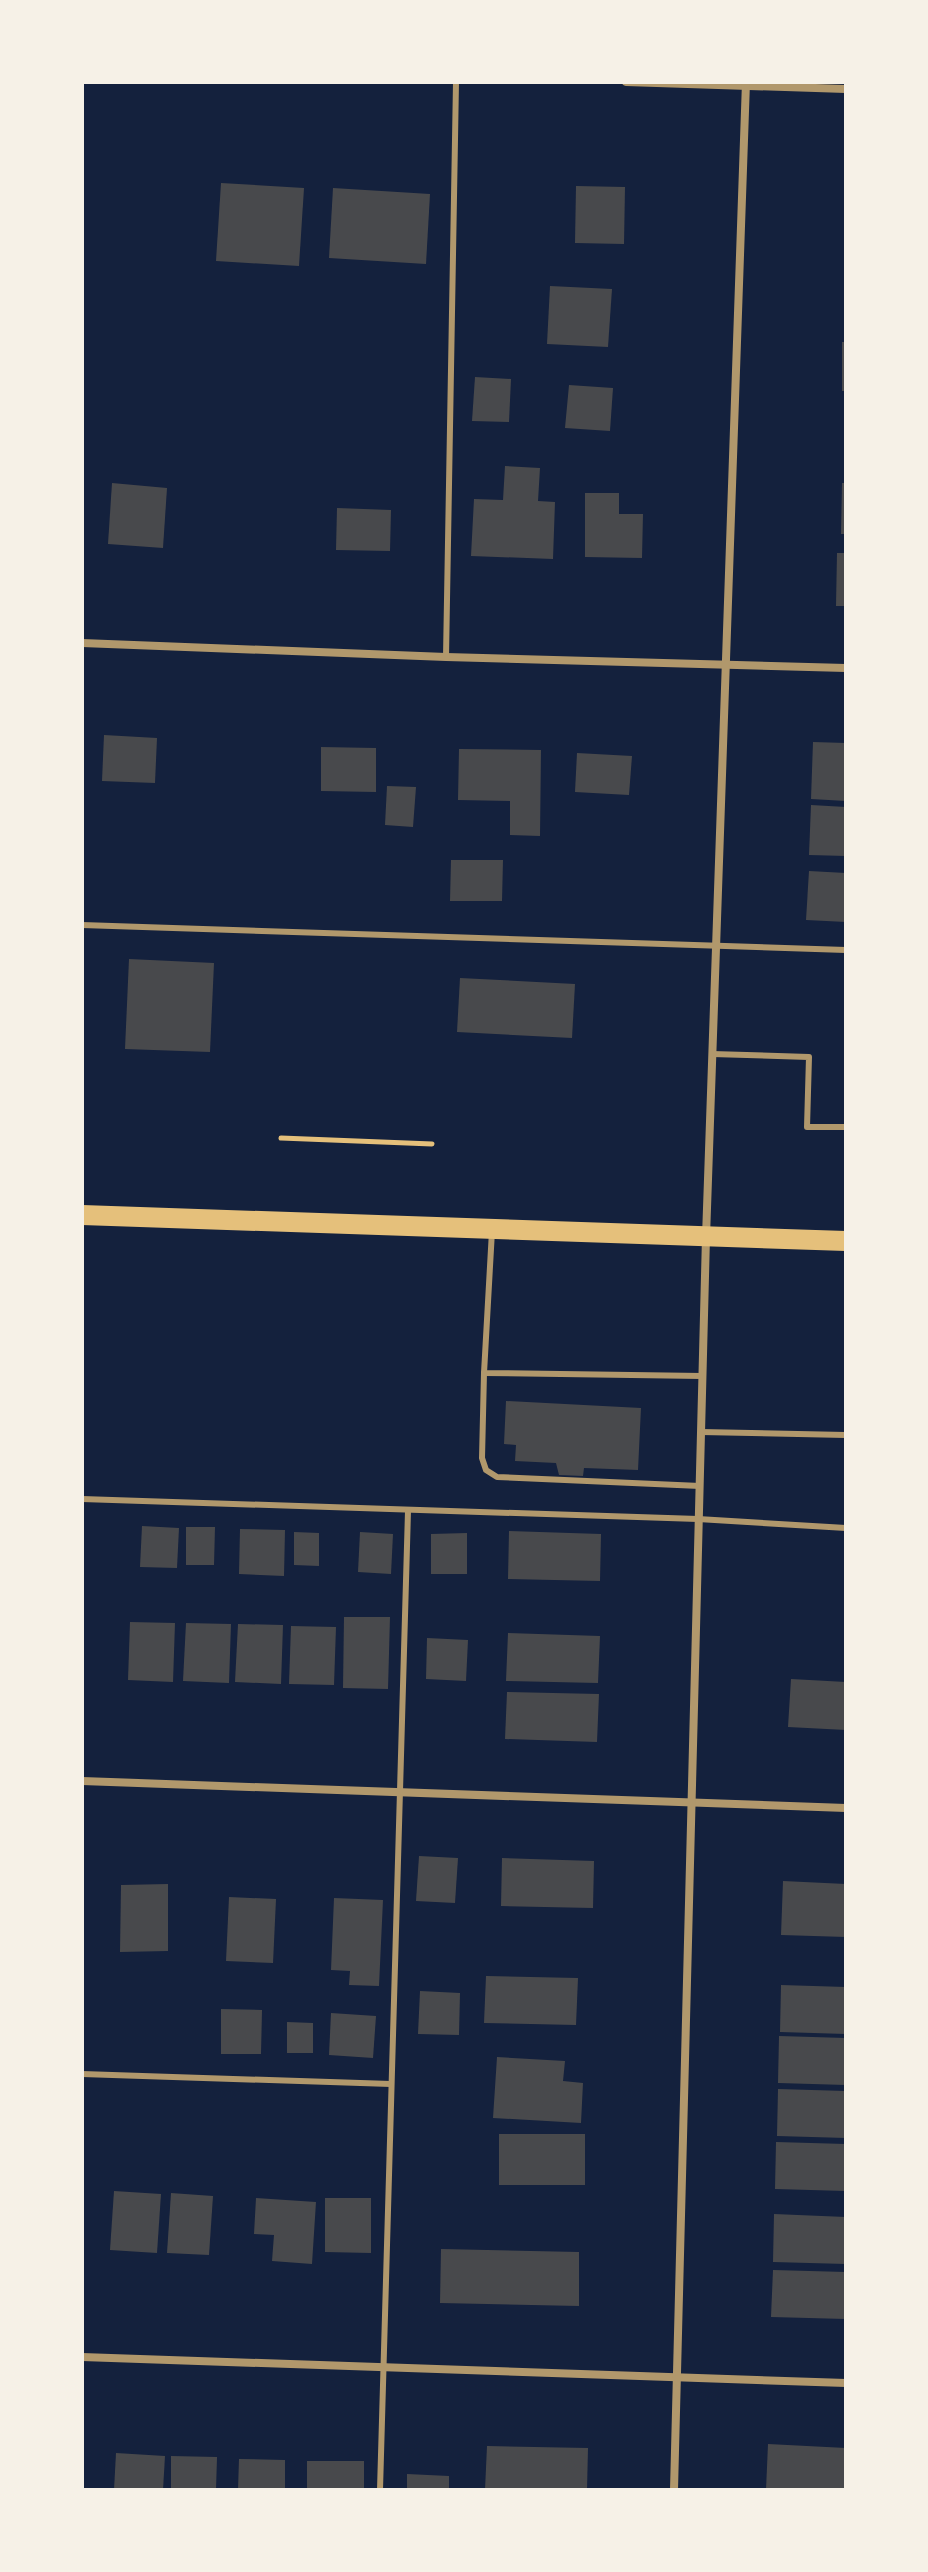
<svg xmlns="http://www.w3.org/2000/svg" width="928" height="2572" viewBox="0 0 928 2572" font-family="Ubuntu,sans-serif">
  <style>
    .building { fill: #48494c }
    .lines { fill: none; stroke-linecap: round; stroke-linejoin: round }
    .path { stroke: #e5c07b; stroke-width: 5 }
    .service { stroke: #b1986c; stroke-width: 6 }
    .minor { stroke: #b1986c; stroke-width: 8 }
    .primary { stroke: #e5c07b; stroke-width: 20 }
  </style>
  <rect width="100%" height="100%" fill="#14213d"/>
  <g class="building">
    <path d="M221,183L304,188L299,266L216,261Z"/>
    <path d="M576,186L625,187L624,244L575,243Z"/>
    <path d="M333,188L430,194L426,264L329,258Z"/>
    <path d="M550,286L612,289L608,347L547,344Z"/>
    <rect x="842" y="342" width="4" height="49"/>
    <path d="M475,377L511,379L509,422L472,421Z"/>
    <path d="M569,385L613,388L610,431L565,428Z"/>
    <path d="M505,466L540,468L538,501L555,502L553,559L471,556L474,499L503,500Z"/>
    <path d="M112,483L167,488L163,548L108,544Z"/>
    <path d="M842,483H846V534H841Z"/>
    <path d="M585,493H619V514H643L642,558L585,557Z"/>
    <path d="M337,508L391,510L390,551L336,550Z"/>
    <path d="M837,553H846V606H836Z"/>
    <path d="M104,735L157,738L155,783L102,781Z"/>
    <path d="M813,742L846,743V801L811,799Z"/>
    <path d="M321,747L376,748V792L321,791Z"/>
    <path d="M459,749L541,750L540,836L510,835V801L458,800Z"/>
    <path d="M577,753L632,756L629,795L575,792Z"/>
    <path d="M387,786L416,787L413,827L385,825Z"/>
    <path d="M811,805L846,807V856L809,855Z"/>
    <path d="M451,860H503L502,901H450Z"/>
    <path d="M809,871L846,873V922L806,920Z"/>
    <path d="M129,959L214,963L210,1052L125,1049Z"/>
    <path d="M460,978L575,984L572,1038L457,1032Z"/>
    <path d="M506,1401L641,1408L638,1470L584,1468L583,1476L559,1475L556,1463L515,1461L516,1445L504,1444Z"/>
    <path d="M142,1526L179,1528L177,1568L140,1567Z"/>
    <path d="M186,1527H215L214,1565H186Z"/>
    <path d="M240,1529L285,1530L284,1576L239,1574Z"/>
    <path d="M509,1531L601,1534L600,1581L508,1579Z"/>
    <path d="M294,1532L319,1533V1566L294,1565Z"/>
    <path d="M360,1532L393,1534L391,1574L358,1572Z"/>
    <path d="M467,1533V1574H431V1534Z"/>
    <path d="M344,1617H390L388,1689L343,1688Z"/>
    <path d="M130,1622L175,1623L173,1682L128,1680Z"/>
    <path d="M186,1623L231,1624L229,1683L183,1681Z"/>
    <path d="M238,1624L283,1625L281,1684L235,1682Z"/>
    <path d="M291,1626L336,1627L334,1685L289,1684Z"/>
    <path d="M508,1633L600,1636L598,1683L506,1681Z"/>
    <path d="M427,1638L468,1640L466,1681L426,1679Z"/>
    <path d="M791,1679L846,1682V1730L788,1727Z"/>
    <path d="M507,1692L599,1694L597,1742L505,1739Z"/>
    <path d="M419,1856L458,1858L455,1903L416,1901Z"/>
    <path d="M502,1858L594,1861L593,1908L501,1906Z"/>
    <path d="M783,1881L846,1884V1937L781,1935Z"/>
    <path d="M168,1884V1951L120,1952L121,1885Z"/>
    <path d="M229,1897L276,1899L273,1963L226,1961Z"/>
    <path d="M334,1898L383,1900L379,1986L349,1985L350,1971L331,1970Z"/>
    <path d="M486,1976L578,1978L576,2025L484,2023Z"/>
    <path d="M781,1985L846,1987V2034L780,2032Z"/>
    <path d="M420,1991L460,1993L459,2035L418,2034Z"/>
    <path d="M221,2009L262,2010L261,2054H221Z"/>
    <path d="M331,2013L376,2016L373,2058L329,2055Z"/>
    <path d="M287,2022L313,2023V2053H287Z"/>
    <path d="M779,2036L846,2038V2085L778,2083Z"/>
    <path d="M497,2057L565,2061L563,2081L583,2083L581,2123L493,2118Z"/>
    <path d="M778,2089L846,2091V2138L777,2136Z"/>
    <rect x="499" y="2134" width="86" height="51"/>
    <path d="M776,2142L846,2144V2191L775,2189Z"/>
    <path d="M114,2191L161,2194L157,2253L110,2250Z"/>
    <path d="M171,2193L213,2196L209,2255L167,2253Z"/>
    <path d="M256,2198L316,2202L312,2264L272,2261L274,2235L254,2234Z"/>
    <path d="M325,2198H371V2253L325,2252Z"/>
    <path d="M774,2214L846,2217V2264L773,2262Z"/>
    <path d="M441,2249L579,2252V2306L440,2303Z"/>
    <path d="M773,2270L846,2272V2319L771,2317Z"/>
    <path d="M768,2444L846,2448V2490H766Z"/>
    <path d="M487,2446L588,2448L587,2490H485Z"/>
    <path d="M116,2453L165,2456L163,2490H114Z"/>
    <path d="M171,2456L217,2457L216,2490H171Z"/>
    <path d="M239,2459L285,2460V2490H238Z"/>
    <rect x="307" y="2461" width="57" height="29"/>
    <path d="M407,2474L449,2476V2490H407Z"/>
  </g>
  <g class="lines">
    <path class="path" d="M281,1138L432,1144"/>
    <g class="service">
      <path d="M446,657L456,82"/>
      <path d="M82,925L846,950"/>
      <path d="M712,1054L809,1057L807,1127H846"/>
      <path d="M492,1231L484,1373L702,1376"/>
      <path d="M484,1373L482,1458L486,1470L497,1477L700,1486"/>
      <path d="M701,1432L846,1435"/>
      <path d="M82,1499L698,1519L846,1528"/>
      <path d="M82,2074L391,2084"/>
      <path d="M380,2490L408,1511"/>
    </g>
    <g class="minor">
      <path d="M626,82L846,89"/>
      <path d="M82,643L446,657L846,668"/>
      <path d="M82,1781L846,1808"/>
      <path d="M82,2357L846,2383"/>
      <path d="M674,2490L706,1237L746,82"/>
    </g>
    <path class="primary" d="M82,1215L846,1241"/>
  </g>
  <rect width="928" height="2572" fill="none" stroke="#f6f1e7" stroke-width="168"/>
</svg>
